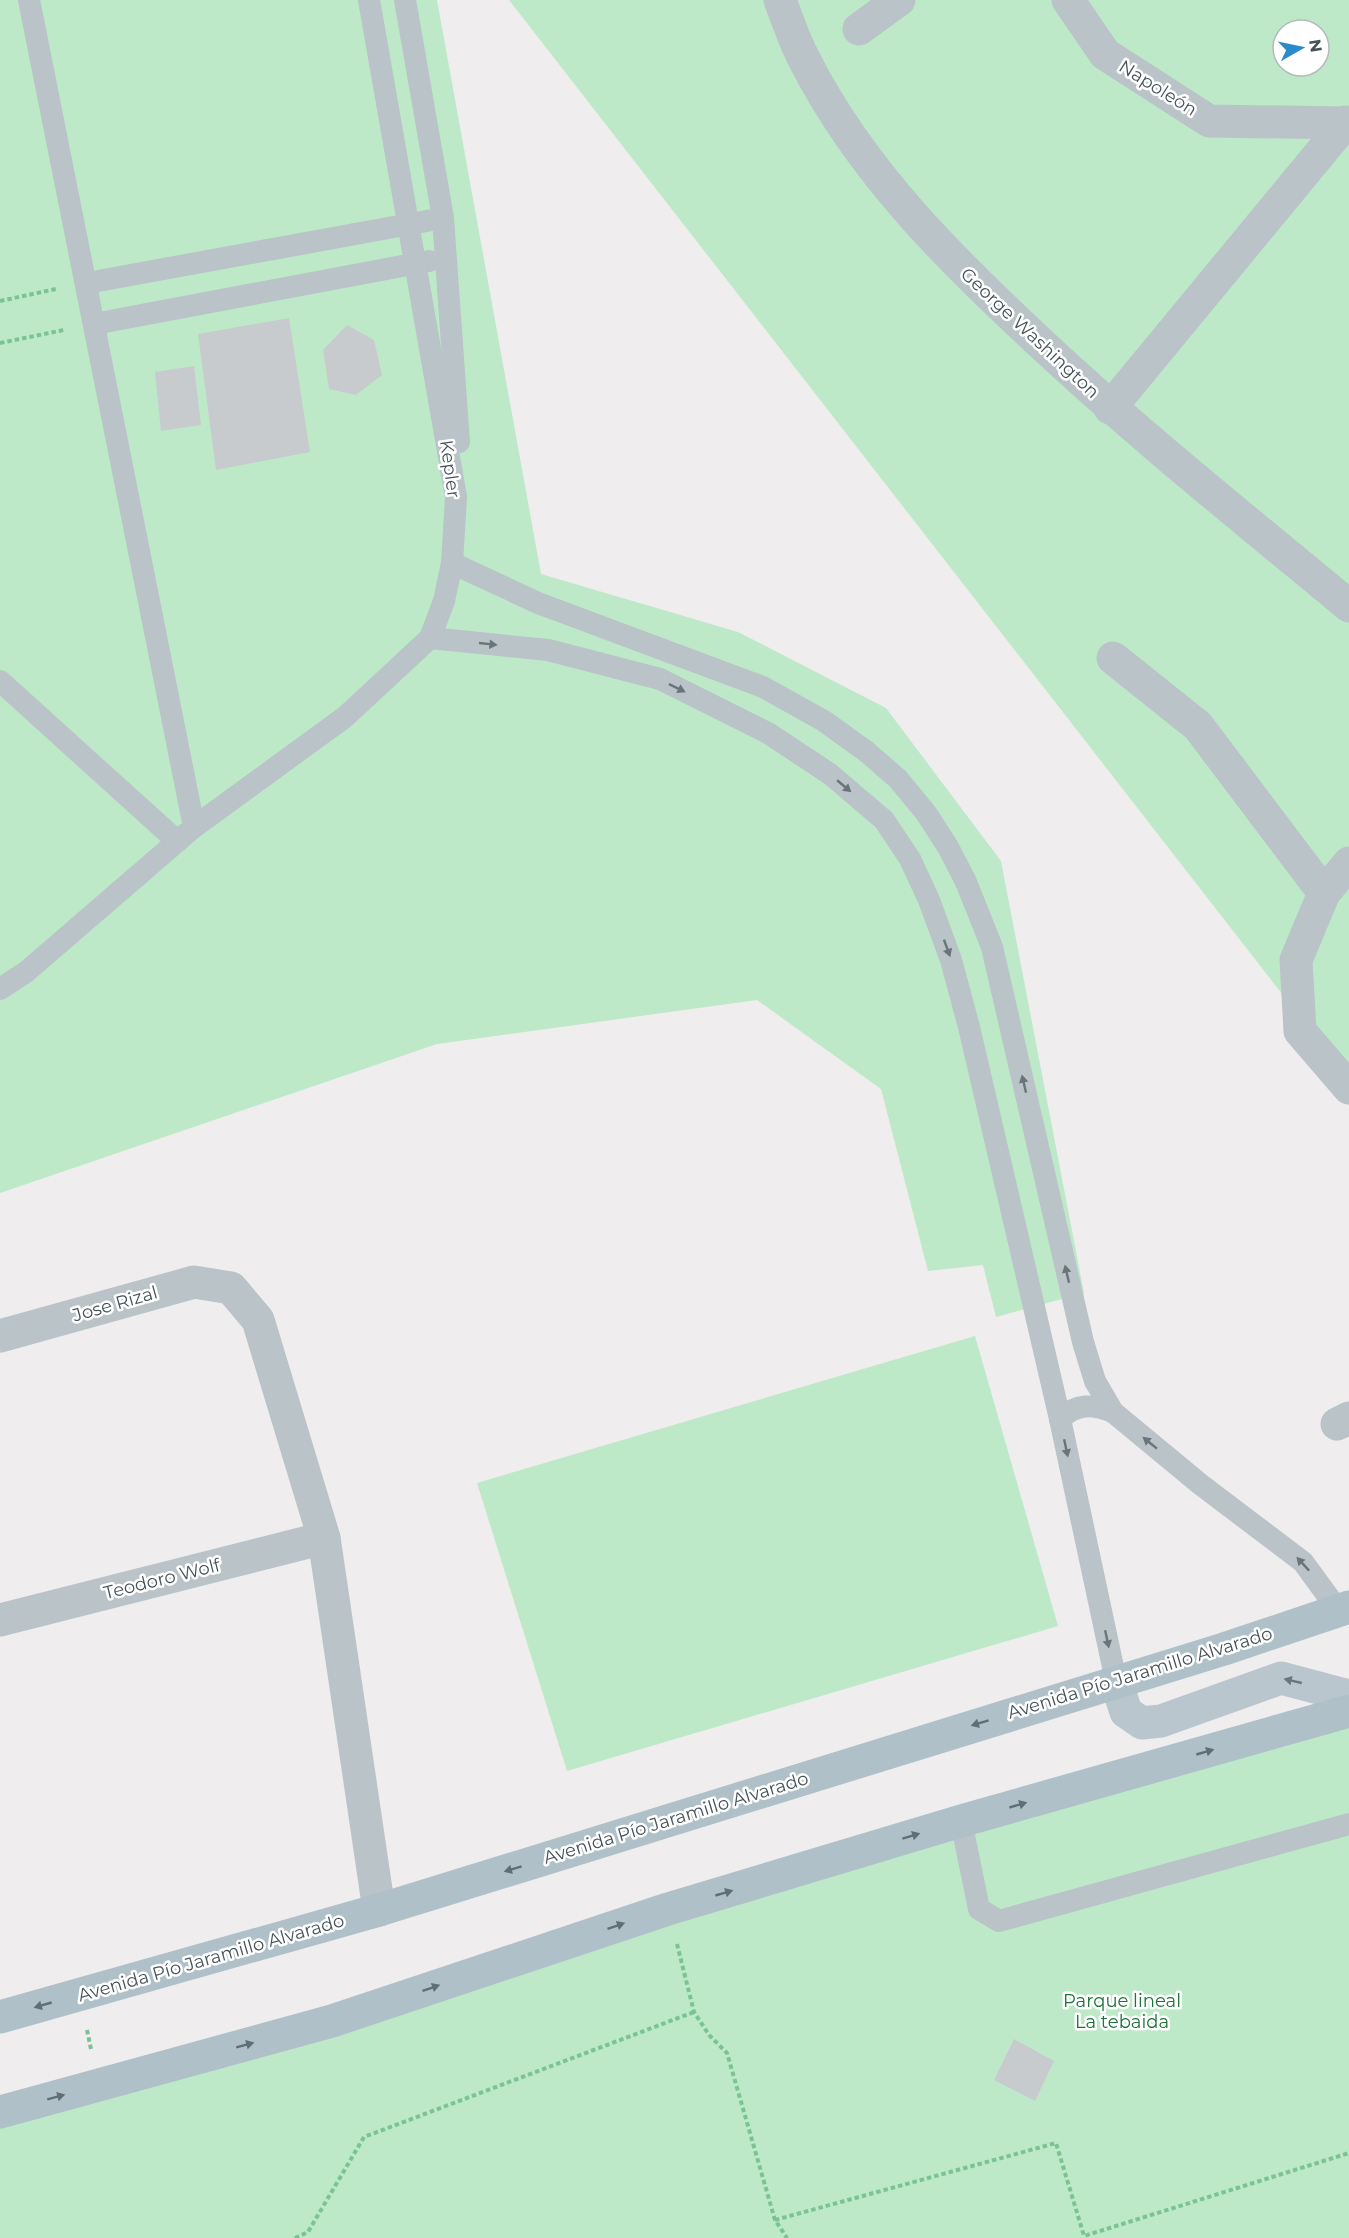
<svg xmlns="http://www.w3.org/2000/svg" width="1349" height="2238" viewBox="0 0 1349 2238" font-family="Montserrat,sans-serif">
  <style>
    .green { fill: #bee9c8; fill-rule: evenodd }
    .building { fill: #c7cbce }
    .lines { fill: none; stroke-linecap: round; stroke-linejoin: round }
    .path { stroke: #7ac493; stroke-width: 4; stroke-dasharray: 4.5 3; stroke-linecap: butt }
    .lane { stroke: #b9c3c8; stroke-width: 22 }
    .street { stroke: #b9c3c8; stroke-width: 33 }
    .secondary { stroke: #bac6cd; stroke-width: 33 }
    .primary { stroke: #afc0c9; stroke-width: 33 }
    .oneway { fill: #69757a }
    .oneway2 { fill: #6a767b }
    .oneway3 { fill: #616e74 }
    .labels { text-anchor: middle; stroke-width: 5; stroke-linejoin: round; paint-order: stroke }
    .street-label { font-size: 18px; fill: #475358; stroke: #fff }
    .park-label { font-size: 18px; fill: #1f723b; stroke: #fff }
  </style>
  <rect width="100%" height="100%" fill="#efeded"/>
  <g class="green">
    <path d="M0,0H437L541,574L738,632L886,708L1001,861L1084,1293L996,1317L983,1265L928,1271L881,1089L757,1000L437,1044L0,1193Z"/>
    <path d="M509,0H1349V1080ZM1283,30H1319V66H1283Z"/>
    <path d="M975,1336L1058,1626L567,1771L477,1483Z"/>
    <path d="M1349,1711V2238H0V2118Z"/>
  </g>
  <g class="building">
    <path d="M289,318L310,452L216,470L198,334Z"/>
    <path d="M347,325L374,340L382,375L356,395L329,389L323,350Z"/>
    <path d="M194,366L201,425L161,431L155,372Z"/>
    <path d="M1014,2039L1054,2061L1035,2101L994,2080Z"/>
  </g>
  <g class="lines">
    <g class="path">
      <path d="M0,301L56,289"/>
      <path d="M0,343L64,330"/>
      <path d="M677,1944L694,2012L709,2035L727,2053L775,2220L787,2238"/>
      <path d="M87,2030L91,2049"/>
      <path d="M775,2220L1056,2143L1084,2236L1349,2153"/>
      <path d="M295,2238L308,2232L364,2137L694,2012"/>
    </g>
    <g class="lane">
      <path d="M29,0L194,827"/>
      <path d="M405,0L443,218L459,442"/>
      <path d="M87,283L443,218"/>
      <path d="M94,324L429,261"/>
      <path d="M452,563L538,603L763,687L824,721L867,752L898,779L926,813L948,847L966,882L992,947L1083,1342L1095,1381L1113,1412L1200,1484L1303,1562L1338,1610"/>
      <path d="M430,638L548,650L660,679L768,733L830,774L884,820L910,859L929,900L951,960L969,1027L1060,1419L1116,1681"/>
      <path d="M0,681L177,841"/>
      <path d="M0,989L26,972L194,827L345,717L430,638L444,601L452,563L456,497L369,0"/>
      <path d="M1060,1419C1077,1403 1092,1404 1113,1412"/>
      <path d="M961,1821L979,1909L999,1921L1349,1824"/>
    </g>
    <g class="street">
      <path d="M780,0C787,19 794,40 804,59C862,174 954,263 1048,350C1144,439 1248,522 1349,606"/>
      <path d="M1068,0L1105,54L1209,121L1349,123"/>
      <path d="M859,29L899,0"/>
      <path d="M1110,408L1346,122"/>
      <path d="M1113,658L1198,726L1324,893"/>
      <path d="M1349,863L1324,893L1296,960L1300,1031L1349,1088"/>
      <path d="M0,1336L194,1282L231,1288L258,1320L324,1538L379,1910"/>
      <path d="M1337,1424L1349,1418"/>
      <path d="M0,1620L324,1538"/>
    </g>
    <path class="secondary" d="M1116,1681L1126,1712L1142,1723L1161,1721L1281,1678L1349,1696"/>
    <g class="primary">
      <path d="M0,2017L379,1910L1224,1649L1349,1607"/>
      <path d="M0,2112L332,2021L668,1909L961,1821L1349,1711"/>
    </g>
  </g>
  <defs><path id="oneway-solid" d="M-6-.8H1V-3.2L6.5 0L1 3.2V.8H-6Z" transform="scale(1.5)"/></defs>
  <g class="oneway">
    <use href="#oneway-solid" transform="translate(488 644) rotate(6)"/>
    <use href="#oneway-solid" transform="translate(677 688) rotate(26)"/>
    <use href="#oneway-solid" transform="translate(844 786) rotate(40)"/>
    <use href="#oneway-solid" transform="translate(947 948) rotate(70)"/>
    <use href="#oneway-solid" transform="translate(1024 1084) rotate(-103)"/>
    <use href="#oneway-solid" transform="translate(1067 1274) rotate(-103)"/>
    <use href="#oneway-solid" transform="translate(1150 1443) rotate(-141)"/>
    <use href="#oneway-solid" transform="translate(1066 1448) rotate(78)"/>
    <use href="#oneway-solid" transform="translate(1303 1564) rotate(-133)"/>
    <use href="#oneway-solid" transform="translate(1107 1639) rotate(78)"/>
  </g>
  <use class="oneway2" href="#oneway-solid" transform="translate(1293 1681) rotate(-167)"/>
  <g class="oneway3">
    <use href="#oneway-solid" transform="translate(980 1723) rotate(163)"/>
    <use href="#oneway-solid" transform="translate(1205 1752) rotate(-16)"/>
    <use href="#oneway-solid" transform="translate(1018 1805) rotate(-16)"/>
    <use href="#oneway-solid" transform="translate(911 1836) rotate(-17)"/>
    <use href="#oneway-solid" transform="translate(513 1869) rotate(163)"/>
    <use href="#oneway-solid" transform="translate(724 1893) rotate(-16)"/>
    <use href="#oneway-solid" transform="translate(616 1926) rotate(-19)"/>
    <use href="#oneway-solid" transform="translate(431 1988) rotate(-19)"/>
    <use href="#oneway-solid" transform="translate(43 2005) rotate(164)"/>
    <use href="#oneway-solid" transform="translate(245 2045) rotate(-15)"/>
    <use href="#oneway-solid" transform="translate(56 2097) rotate(-15)"/>
  </g>
  <g class="labels">
    <g class="street-label">
      <text transform="translate(1158 88) rotate(32)" y="6">Napoleón</text>
      <text transform="translate(1030 333) rotate(43)" y="6">George Washington</text>
      <text transform="translate(450 469) rotate(82)" y="6">Kepler</text>
      <text transform="translate(115 1304) rotate(-16)" y="6">Jose Rizal</text>
      <text transform="translate(162 1579) rotate(-14)" y="6">Teodoro Wolf</text>
      <text transform="translate(1140 1673) rotate(-17)" y="6">Avenida Pío Jaramillo Alvarado</text>
      <text transform="translate(676 1818) rotate(-17)" y="6">Avenida Pío Jaramillo Alvarado</text>
      <text transform="translate(211 1958) rotate(-16)" y="6">Avenida Pío Jaramillo Alvarado</text>
    </g>
    <g class="park-label">
      <text x="1122" y="2007">Parque lineal<tspan x="1122" dy="21">La tebaida</tspan></text>
    </g>
  </g>
  <g transform="translate(1301 48) rotate(81)"><circle r="28" fill="#ffffff" stroke="#b5babc" stroke-width="1.5"/>
  <path d="M0-4.5L10 22L0 15L-10 22Z" fill="#2a8bcc"/>
  <text y="-9" font-size="16" font-weight="bold" text-anchor="middle" fill="#475358">N</text>
  </g>
</svg>
